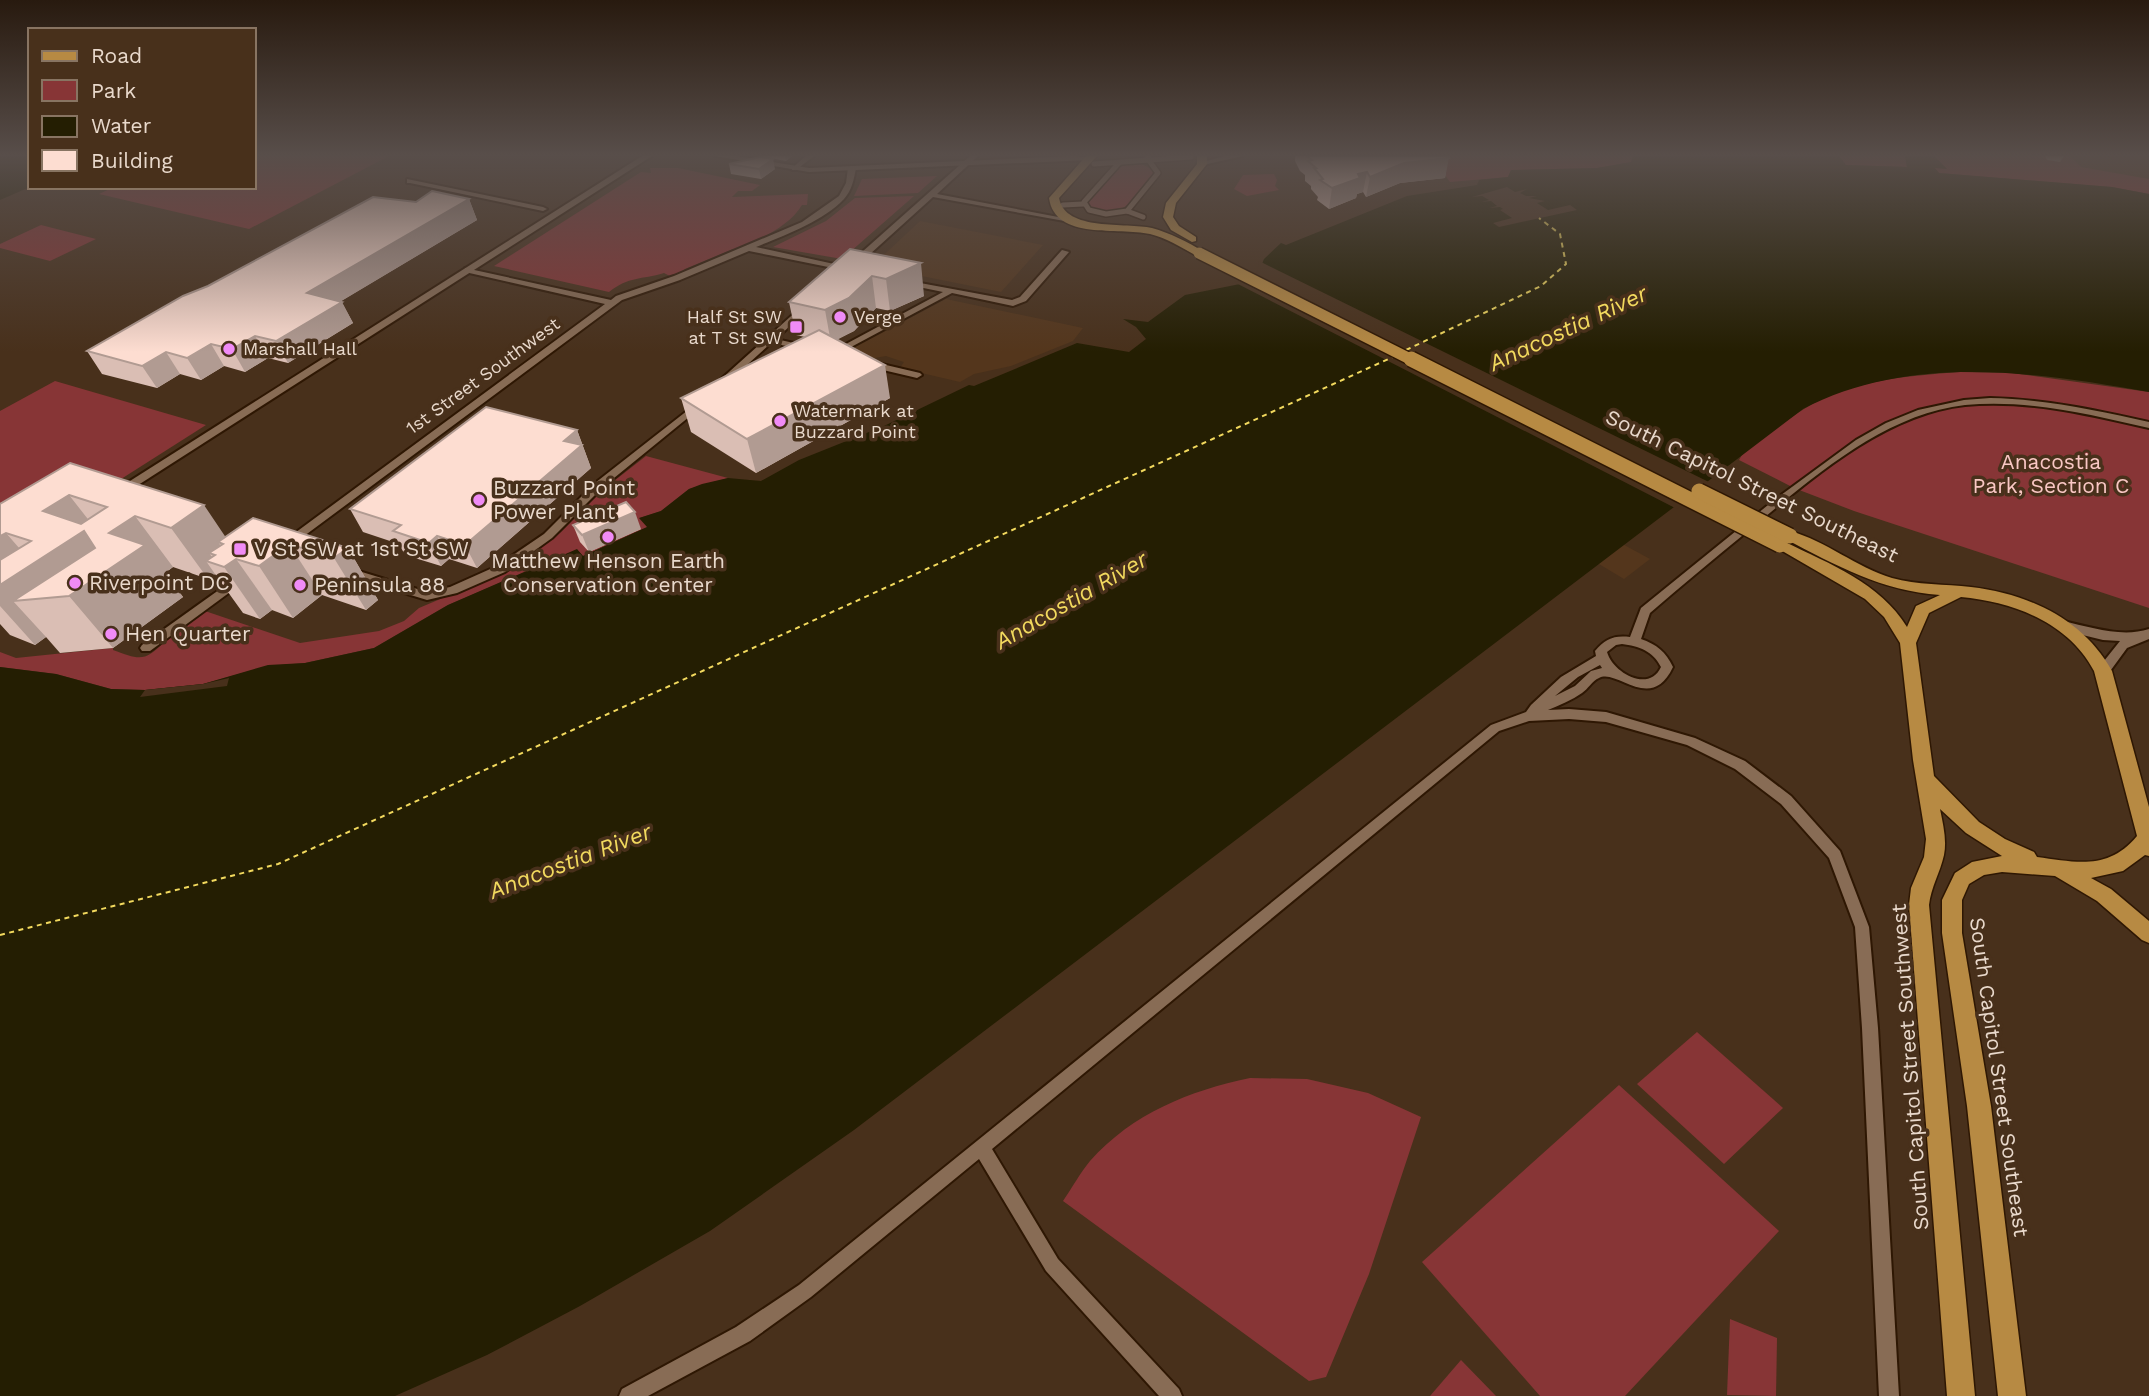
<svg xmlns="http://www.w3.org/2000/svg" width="2149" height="1396" viewBox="0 0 2149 1396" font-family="'Work Sans',sans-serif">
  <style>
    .built { fill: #54361c }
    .green { fill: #873536 }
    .water { fill: #241e02 }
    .pier { fill: #48301b }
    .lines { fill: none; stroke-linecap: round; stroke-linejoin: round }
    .ferry { stroke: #f2d95e; stroke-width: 2; stroke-dasharray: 5 4.5; stroke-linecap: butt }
    .pedestrian-casing { stroke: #2e1703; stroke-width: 8 }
    .minor-casing { stroke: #2e1703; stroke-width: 4 }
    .tertiary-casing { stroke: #2e1703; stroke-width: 4 }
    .primary-casing { stroke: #2e1703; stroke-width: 3 }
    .pedestrian { stroke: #886c55; stroke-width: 5 }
    .minor { fill: #886c55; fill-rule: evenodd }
    .tertiary { fill: #886c55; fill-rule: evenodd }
    .primary { fill: #b78a43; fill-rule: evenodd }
    .primary-bridge-far1-casing { stroke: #2e1703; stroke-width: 14; stroke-linecap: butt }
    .primary-bridge-casing { stroke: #2e1703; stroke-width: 18; stroke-linecap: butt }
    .primary-bridge-far1 { stroke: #b78a43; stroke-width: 11 }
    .primary-bridge { stroke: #b78a43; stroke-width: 15 }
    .wall { fill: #dabeb4 }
    .shaded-wall { fill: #b19b92 }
    .building { fill: #fdddd1; stroke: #b19b92; stroke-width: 2; fill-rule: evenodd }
    .poi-dot { fill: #f08bf6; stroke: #48301b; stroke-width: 2.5 }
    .labels { text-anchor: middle; stroke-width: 7; stroke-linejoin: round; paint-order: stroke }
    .far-poi-label { font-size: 18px; fill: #e9d9cc; stroke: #48301b; text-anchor: start }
    .far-street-label { font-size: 18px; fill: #e9d9cc; stroke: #48301b }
    .park-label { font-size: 21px; fill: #f9c7c4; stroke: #48301b }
    .street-label { font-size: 21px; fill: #e9d9cc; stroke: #48301b }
    .poi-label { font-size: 21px; fill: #e9d9cc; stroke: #48301b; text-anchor: start }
    .water-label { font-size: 23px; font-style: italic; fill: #f2d95e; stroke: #48301b }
  </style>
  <rect width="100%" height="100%" fill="#48301b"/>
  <g class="built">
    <path d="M1912,156H2149V190Z"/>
    <path d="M920,221L1043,245L1001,292L872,266Z"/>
    <path d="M946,299L1083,328L1073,341L1011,366L974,374L960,382L900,368L904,362L886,356L875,358L851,352V349Z"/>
    <path d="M1571,516L1650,559L1624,579L1599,564Z"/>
  </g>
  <g class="green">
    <path d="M254,156H389L249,229L99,194L114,187H254Z"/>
    <path d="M1431,156H1633L1632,162L1597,168L1511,170L1508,177L1450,182Z"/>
    <path d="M1839,156H1905L1907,167L1845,165Z"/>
    <path d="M1934,156H2070L2081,167L2149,179V194L2112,187L1939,173L1934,168H1946Z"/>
    <path d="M1128,164H1142L1155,171L1154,174C1131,201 1130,216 1091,209L1088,201L1118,168Z"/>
    <path d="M650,168H678L760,185L752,191H738L732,197L808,194L807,205H802C789,227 761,237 741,250L733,249L685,269L674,278L664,273C641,280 629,276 609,292L494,266L641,172L651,173Z"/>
    <path d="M1274,174L1277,180L1275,186L1279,190L1247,196L1234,189L1243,175Z"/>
    <path d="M937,176L918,193L854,196L862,179Z"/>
    <path d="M914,196L842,259L773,247L826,221L855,198Z"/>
    <path d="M41,225L96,239L50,261L0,248V244Z"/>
    <path d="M1960,372L2012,373L2149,392V608L1854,511L1794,488L1739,460L1743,453C1763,439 1783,422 1804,409C1851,380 1906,376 1960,372Z"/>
    <path d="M55,381L206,425L0,556V411Z"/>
    <path d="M646,456L728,478L689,489L661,511L640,518L648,527L583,556L577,550L448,605L374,648L305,663L268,666L203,684L145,690L111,689L56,674L0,667V652L16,658L113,648V650C140,660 145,662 165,641C176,629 193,620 205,611L300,643L379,631L404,621L419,608L511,569L561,532L605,488Z"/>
    <path d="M1697,1032L1783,1108L1724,1164L1637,1084Z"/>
    <path d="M1250,1078L1307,1079L1368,1093L1421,1117L1369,1274L1326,1377L1309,1381L1063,1201C1072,1188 1080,1173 1090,1161C1133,1113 1189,1091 1250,1078Z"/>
    <path d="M1619,1085L1779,1231L1625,1396H1540L1422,1262Z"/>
    <path d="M1730,1319L1777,1338L1776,1396L1727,1395Z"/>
    <path d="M1461,1360L1496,1396H1430Z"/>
  </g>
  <g class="water">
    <path d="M0,156H30V187L0,200Z"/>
    <path d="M1633,156H1839L1846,165L1907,167L1905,156H1934L1947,169L1935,168L1939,173L2112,187L2149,194V392C2035,372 1910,353 1803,409L854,1130L710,1231L580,1306L487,1355L395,1396H0V667L56,674L111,689L145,690L203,684L268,665L305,663L374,648L448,605L577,549L583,556L647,527L639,518L661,511L689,489L702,484L728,478L761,481L799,460L884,426L969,385L974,386L1077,343L1129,352L1146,339L1136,327L1123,319L1148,322L1185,295L1255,281L1264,259L1281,243L1286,245L1407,196L1477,185L1479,180L1508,177L1511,170L1597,168L1631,162Z"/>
  </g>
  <g class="pier">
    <path d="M1507,187L1515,192L1527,189L1520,193L1526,196H1537L1529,198L1545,201L1537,203L1548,210L1570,205L1577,210L1499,227L1493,223L1512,218L1500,210L1503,209L1500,207L1489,208L1497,206L1491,201L1481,202L1489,200L1482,196L1472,197Z"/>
    <path d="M1259,261L1713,484L1677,509L1234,282L1256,277Z"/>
    <path d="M229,678L227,686L140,697L145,690L203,684Z"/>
  </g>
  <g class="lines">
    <g class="ferry">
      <path d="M1406,350L1541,286L1566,264L1560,234L1539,218"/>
      <path d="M0,935L278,864L1395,356"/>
    </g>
    <defs>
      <g id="pedestrian">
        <path d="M1119,163L1084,202L1089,210L1106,214L1127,211L1158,173L1147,158L1149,156"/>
        <path d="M1094,164L1191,157"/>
        <path d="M1063,205L1083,204"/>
        <path d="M1127,211L1143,217"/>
      </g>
      <g id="minor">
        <path d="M806,156H814L796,170H792V168Z"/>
        <path d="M970,156H978L937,194L1074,220L1070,222L933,197L859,264H853V260Z"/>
        <path d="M852,166L856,168C854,179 852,190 844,199C822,222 785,235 756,247L848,267V271L749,251L680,280L622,300L292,545H284L283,543L284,541L605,304L465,272V268L611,300L616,296L674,276L802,222L839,196L846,183L848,168Z"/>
        <path d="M407,179L543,207L547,209L543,211L410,183H407Z"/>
        <path d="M1062,250L1069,252L1026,301L1013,306L952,293L838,354L831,352L943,292L904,284V280L1012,300L1020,297Z"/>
        <path d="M800,308L807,310L776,339L807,346V350L771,343L726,384H720V380Z"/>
        <path d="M869,361L920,373L922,375L917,378L866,366L865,364Z"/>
        <path d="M1990,398C2044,399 2096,410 2149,422V428C2089,414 2027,399 1965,405C1883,414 1810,480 1748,531C1715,558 1682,585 1650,613L1641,639C1656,644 1666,652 1673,667C1651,714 1617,668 1599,678C1592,681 1588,689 1582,693C1572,700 1560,705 1548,710L1569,709L1606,712L1695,738L1745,761L1791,796L1840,851L1869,927L1878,1028L1899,1396H1879L1862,1028L1855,927L1829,858L1781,804L1735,769L1687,745L1606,722L1569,719L1529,721L1499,731L992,1149L1058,1259L1179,1389L1182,1396H1159L1046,1271L979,1159L811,1297L750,1341L648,1396H619L622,1389L736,1327L799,1285L1491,725L1526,712L1531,705L1561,677L1596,656L1595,651C1605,639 1614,635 1630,637L1641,608L1773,501L1856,440L1886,423L1918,410L1964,400ZM1622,644C1639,646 1653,651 1661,667C1649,693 1613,673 1607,652L1616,645ZM1600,665L1602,668L1591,671L1575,686L1555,696L1578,677Z"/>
        <path d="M697,403L700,404V408L603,487L552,538L505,572L457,593L427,600L345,575L343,572L349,568L427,592L450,587L497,566L544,534L595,483Z"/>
        <path d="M237,577L243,581L241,584L150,651H142L140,648L142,645Z"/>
      </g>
      <g id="tertiary">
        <path d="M642,156H652L121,496H113L111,493Z"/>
        <path d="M715,156H737L809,168L1073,156L1094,158L1090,160L809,172Z"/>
        <path d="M1225,156H1243L1203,165L1199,163Z"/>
        <path d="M2063,621C2090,627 2122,638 2149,629V639L2127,648L2108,674L2103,676L2096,671L2120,641L2103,640L2058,629L2056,626Z"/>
      </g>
      <g id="primary">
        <path d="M1086,156H1097L1059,198C1065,232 1126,222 1152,228C1170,233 1187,242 1203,251V255H1195C1181,247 1166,238 1150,234C1119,227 1055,241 1049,198Z"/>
        <path d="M1197,156H1207V164L1176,203L1173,217L1179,226L1196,237V241L1192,242L1171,230L1163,217L1166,203L1197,164Z"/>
        <path d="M1790,531C1826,541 1856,567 1892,578C1917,585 1945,584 1971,587C2029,594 2083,619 2112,671L2149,807V856L2145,855L2123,871L2091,878L2111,889L2149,921V943L2142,940L2097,901L2055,876L2002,872L1984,875L1969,884L1962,900V933L1991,1106L2026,1396H1998L1967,1106L1942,933V900L1955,873L1972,862L2002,856L1966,833L1940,809C1943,824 1947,840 1944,855C1940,873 1931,887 1929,905L1975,1396H1947L1909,905L1911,888L1924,857L1926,839L1913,760L1900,643L1884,617L1865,599L1772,545L1775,542H1785C1830,564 1880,583 1907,627L1916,606L1940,595C1881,591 1836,565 1785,539L1782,536L1785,533ZM1961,597C2013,602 2068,622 2094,671L2137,836C2108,871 2076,862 2037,857L2034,852L2005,839L1979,822L1934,776L1916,643L1929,613Z"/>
      </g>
    </defs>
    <use href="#pedestrian" class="pedestrian-casing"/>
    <use href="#minor" class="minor-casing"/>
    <use href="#tertiary" class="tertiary-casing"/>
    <use href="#primary" class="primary-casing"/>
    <use href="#pedestrian" class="pedestrian"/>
    <use href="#minor" class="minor"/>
    <use href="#tertiary" class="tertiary"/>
    <use href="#primary" class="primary"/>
    <defs>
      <path id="primary-bridge-far1" d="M1199,253L1414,361"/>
      <g id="primary-bridge">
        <path d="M1411,359L1780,545"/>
        <path d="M1699,491L1790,536"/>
      </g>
    </defs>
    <use href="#primary-bridge-far1" class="primary-bridge-far1-casing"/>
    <use href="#primary-bridge" class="primary-bridge-casing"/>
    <use href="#primary-bridge-far1" class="primary-bridge-far1"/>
    <use href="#primary-bridge" class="primary-bridge"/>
  </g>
  <g class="wall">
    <path d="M759,156H792L786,161Z"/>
    <path d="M1295,156H1448L1445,178L1400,183L1366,197L1363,192L1357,194L1356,198L1329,209L1317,200L1318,197L1311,189V186L1305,181V175L1300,171L1295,161Z"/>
    <path d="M2045,156H2064L2060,162L2047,160Z"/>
    <path d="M729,164L775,169L761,179L731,174Z"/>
    <path d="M469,199L477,220L341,301L353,323L288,363L268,358L245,372L224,366L201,380L180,374L157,388L102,374L87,351L416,202Z"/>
    <path d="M850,249L924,296L890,311L876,308L854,331L837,339L890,398L756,473L691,432L681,398L805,337L796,335L789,302Z"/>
    <path d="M577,430L591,468L477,568L449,559L441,566L405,555L399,544L363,532L350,509Z"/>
    <path d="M70,463L226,537L348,548L378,600L366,610L322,595L293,618L272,610L260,619L243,613L215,574L208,579L173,567L165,573L183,597L113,648L60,653L46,637L35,645L10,635L0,624V504Z"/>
    <path d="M573,525L641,529L589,552L580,542Z"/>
  </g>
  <g class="shaded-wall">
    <path d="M785,156H792L786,161Z"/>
    <path d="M1449,158L1445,178L1400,183L1366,197L1370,177L1404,163Z"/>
    <path d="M773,159L775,169L761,179L759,169Z"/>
    <path d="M1367,172L1363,192L1357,194L1356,198L1329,209L1332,188L1358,174Z"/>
    <path d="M469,199L477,220L318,315L307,293Z"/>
    <path d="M921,263L924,296L890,311L886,279Z"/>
    <path d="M872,276L876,308L854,331L831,343L825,310Z"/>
    <path d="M342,302L353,323L288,363L276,341Z"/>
    <path d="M255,336L268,358L245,372L232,349Z"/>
    <path d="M211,344L224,366L201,380L187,358Z"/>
    <path d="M166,352L180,374L157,388L142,366Z"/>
    <path d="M885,365L890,398L756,473L747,439Z"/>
    <path d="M577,430L591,468L477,568L465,545L564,441Z"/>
    <path d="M69,495L109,546V533L135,516L173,567L165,573L183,597L113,648L69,596L13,601L46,637L35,645L0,606V536L6,533L33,564L43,511Z"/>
    <path d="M204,505L239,557L223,544L218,542L232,562L209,553L218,565L206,561L215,574L208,579L171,528Z"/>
    <path d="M635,512L641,529L589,552L582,535Z"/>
    <path d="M437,536L449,559L441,566L429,543Z"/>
    <path d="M289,544L322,595L293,618L259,566Z"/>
    <path d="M348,548L378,600L366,610L334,558Z"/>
    <path d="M236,559L272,610L260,619L224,567Z"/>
  </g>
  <g class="building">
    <path d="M1310,156H1448L1449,158L1404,163L1370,177L1367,172L1358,174L1360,178L1332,188L1320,180L1323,179L1314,168H1316L1308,161L1312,160L1308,157Z"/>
    <path d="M760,157L773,159L759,169L729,164Z"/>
    <path d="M432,191L469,199L307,293L342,302L276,341L255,336L232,349L211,344L187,358L166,352L142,366L87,351L183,296L208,286L373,197L416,202Z"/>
    <path d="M850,249L921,263L886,279L872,276L849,298L825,310L789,302Z"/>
    <path d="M819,330L885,365L747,439L681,398Z"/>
    <path d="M486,407L577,430L564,441L582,445L465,545L437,536L429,543L393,531L401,525L350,509Z"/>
    <path d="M70,463L204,505L171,528L135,516L109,533L145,545L69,596L13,601L95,548L84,531L0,585V560L31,541L6,533L0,536V504ZM69,495L107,507L81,524L43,511Z"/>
    <path d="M626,502L635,512L582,535L573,525Z"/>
    <path d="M253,518L348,548L334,558L289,544L259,566L236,559L224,567L206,561L215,555L209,553L223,544L218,542Z"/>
  </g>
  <linearGradient id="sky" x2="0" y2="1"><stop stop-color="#281a0f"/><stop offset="0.44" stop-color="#584e4a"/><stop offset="1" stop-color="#584e4a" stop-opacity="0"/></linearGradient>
  <rect width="2149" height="352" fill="url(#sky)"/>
  <g class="poi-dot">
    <circle cx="840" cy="317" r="7"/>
    <rect x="789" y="320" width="14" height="14" rx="3.5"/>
    <circle cx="229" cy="349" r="7"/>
    <circle cx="780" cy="421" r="7"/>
    <circle cx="479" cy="500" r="7"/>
    <circle cx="608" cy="537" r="7"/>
    <rect x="233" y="542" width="14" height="14" rx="3.5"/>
    <circle cx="75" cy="583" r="7"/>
    <circle cx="300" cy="585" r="7"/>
    <circle cx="111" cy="634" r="7"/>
  </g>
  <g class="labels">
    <g class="far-poi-label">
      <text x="782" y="323" text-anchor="end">Half St SW<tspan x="782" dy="21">at T St SW</tspan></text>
      <text x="854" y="323">Verge</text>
      <text x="243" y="355">Marshall Hall</text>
      <text x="794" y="417">Watermark at<tspan x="794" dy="21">Buzzard Point</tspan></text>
    </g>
    <g class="far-street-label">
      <text transform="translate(483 376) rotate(-36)" y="6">1st Street Southwest</text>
    </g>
    <g class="park-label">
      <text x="2051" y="469">Anacostia<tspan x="2051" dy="24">Park, Section C</tspan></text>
    </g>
    <g class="street-label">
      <text transform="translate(1752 486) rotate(26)" y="7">South Capitol Street Southeast</text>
      <text transform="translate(1910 1067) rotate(-94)" y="7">South Capitol Street Southwest</text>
      <text transform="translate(1999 1077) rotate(82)" y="7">South Capitol Street Southeast</text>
    </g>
    <g class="poi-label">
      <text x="493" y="495">Buzzard Point<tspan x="493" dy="24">Power Plant</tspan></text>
      <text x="254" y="556">V St SW at 1st St SW</text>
      <text x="608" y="568" text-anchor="middle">Matthew Henson Earth<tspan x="608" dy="24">Conservation Center</tspan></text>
      <text x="89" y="590">Riverpoint DC</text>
      <text x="314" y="592">Peninsula 88</text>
      <text x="125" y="641">Hen Quarter</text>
    </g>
    <g class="water-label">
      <text transform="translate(1568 328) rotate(-25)" y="8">Anacostia River</text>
      <text transform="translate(1071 600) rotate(-30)" y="8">Anacostia River</text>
      <text transform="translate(570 861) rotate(-21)" y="8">Anacostia River</text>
    </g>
  </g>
  <rect x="28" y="28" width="228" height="161" fill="#48301b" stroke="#887462" stroke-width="2"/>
  <rect x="42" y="51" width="35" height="10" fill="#b78a43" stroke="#887462" stroke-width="2"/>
  <text x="91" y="63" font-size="21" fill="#e9d9cc">Road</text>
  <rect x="42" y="80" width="35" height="21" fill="#873536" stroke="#887462" stroke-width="2"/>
  <text x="91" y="98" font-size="21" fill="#e9d9cc">Park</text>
  <rect x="42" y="116" width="35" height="21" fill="#241e02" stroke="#887462" stroke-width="2"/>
  <text x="91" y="133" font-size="21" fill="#e9d9cc">Water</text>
  <rect x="42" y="150" width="35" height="21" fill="#fdddd1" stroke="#887462" stroke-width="2"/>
  <text x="91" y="168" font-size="21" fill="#e9d9cc">Building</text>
</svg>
